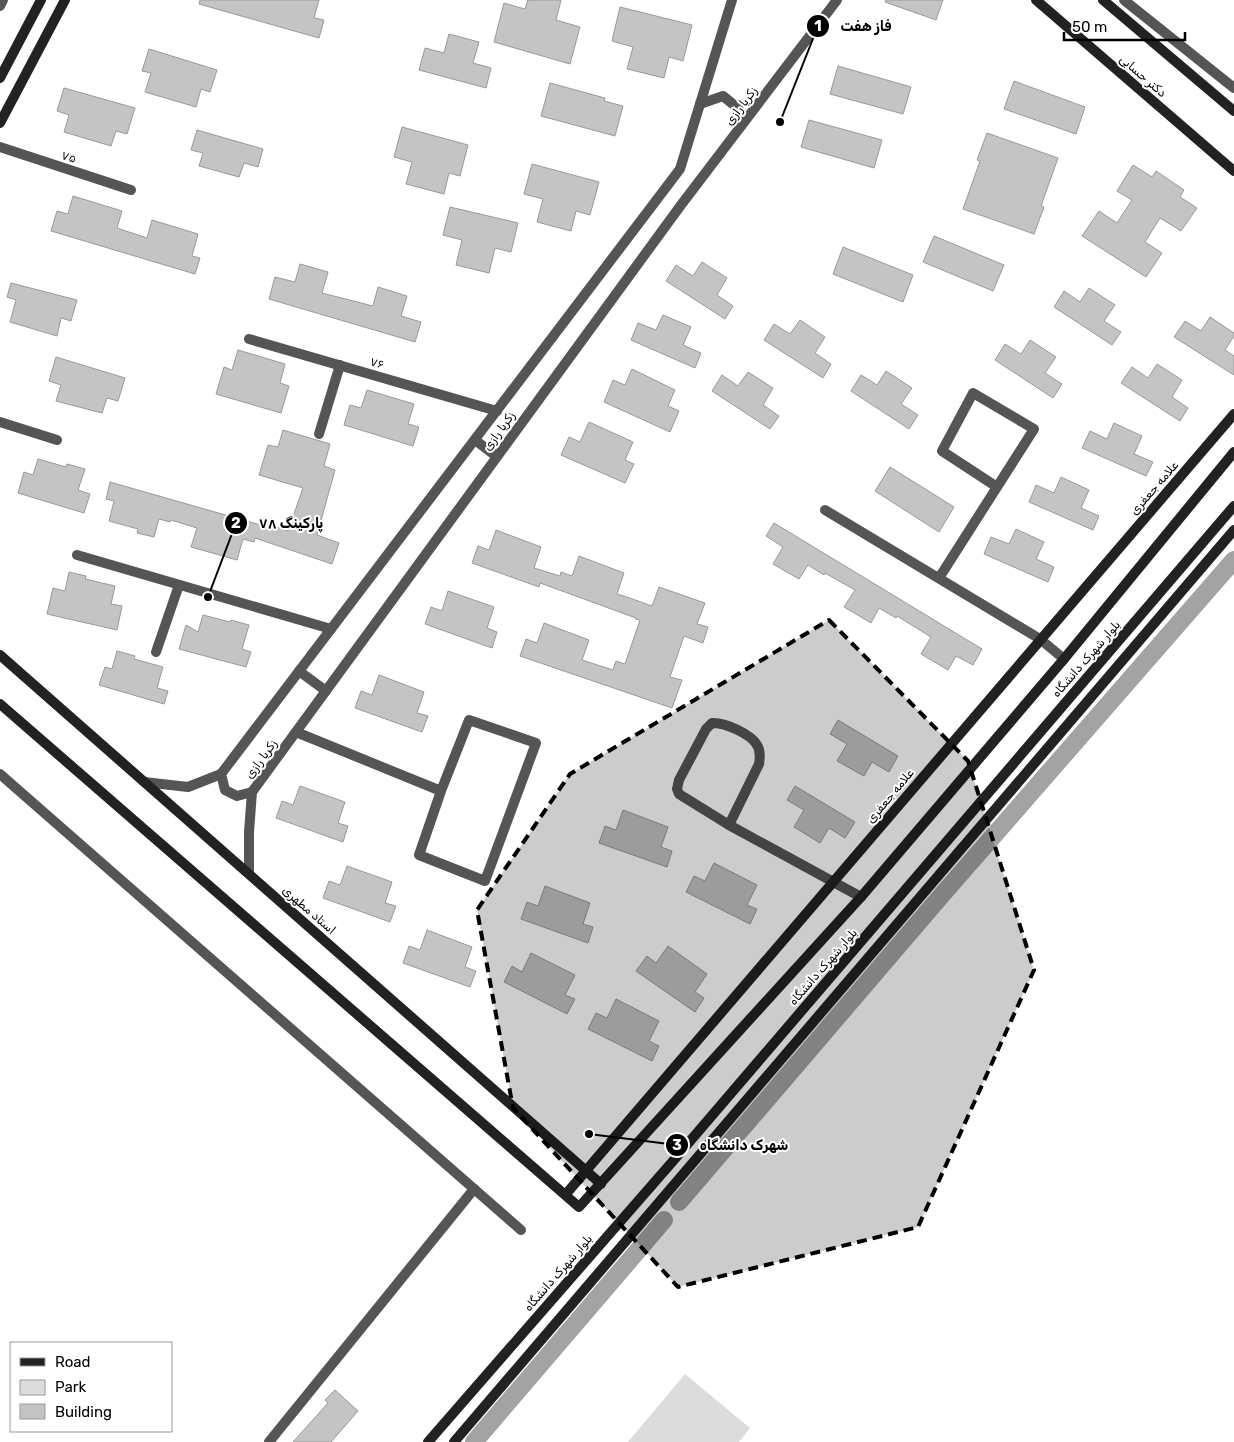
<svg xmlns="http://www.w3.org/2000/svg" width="1234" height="1442" viewBox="0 0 1234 1442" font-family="Rubik,Cairo,sans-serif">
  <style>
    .green { fill: #dcdcdc }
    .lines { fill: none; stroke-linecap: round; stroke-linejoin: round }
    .canal { stroke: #a3a3a3; stroke-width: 18 }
    .building { fill: #c4c4c4; stroke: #999 }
    .lane { stroke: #555; stroke-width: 10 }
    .street { stroke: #555; stroke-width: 10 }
    .secondary { stroke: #222; stroke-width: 10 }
    .marked { fill: #000; fill-opacity: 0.2; stroke: #000; stroke-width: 4; stroke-dasharray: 10 6; stroke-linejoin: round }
    .labels { text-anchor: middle; stroke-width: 4; stroke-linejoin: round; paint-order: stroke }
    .street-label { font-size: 12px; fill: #000; stroke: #fff }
    .leader { fill: none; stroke: #000; stroke-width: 2 }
    .callout-dot { fill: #000; stroke: #fff; stroke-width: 2 }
    .mark-label { font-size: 15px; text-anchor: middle; font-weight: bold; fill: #fff }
    .callout-label { font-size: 14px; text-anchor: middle; font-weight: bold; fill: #000; stroke: #fff; stroke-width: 4; stroke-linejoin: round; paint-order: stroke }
  </style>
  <rect width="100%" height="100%" fill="#fff"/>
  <path class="green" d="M685,1374L750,1428L739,1442H628Z"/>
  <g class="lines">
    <g class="canal">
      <path d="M679,1202L941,896L1234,560"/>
      <path d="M474,1442L664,1220"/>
    </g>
  </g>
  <g class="building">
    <path d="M200,0H319L314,18L324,20L319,38L199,4Z"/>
    <path d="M528,0H561L556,20L580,27L570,64L494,42L504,3L525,9Z"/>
    <path d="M886,0H943L936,20L885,2Z"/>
    <path d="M620,7L692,25L683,61L669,57L664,78L627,69L633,47L612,41Z"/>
    <path d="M449,34L479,42L473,63L491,68L486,88L419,70L425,48L444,53Z"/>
    <path d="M149,49L217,70L210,92L201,89L196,107L145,92L151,73L142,71Z"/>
    <path d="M838,66L911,87L903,114L830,94Z"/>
    <path d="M1014,81L1085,107L1076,134L1004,109Z"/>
    <path d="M550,83L605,98L604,101L623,106L615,136L541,116Z"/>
    <path d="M64,88L135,108L127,134L116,131L111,146L64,132L69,115L57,111Z"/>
    <path d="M809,120L882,140L874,168L801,147Z"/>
    <path d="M402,127L468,145L460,176L449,173L444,194L406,184L412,162L394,157Z"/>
    <path d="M197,130L263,149L258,167L244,163L239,177L199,166L203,153L191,150Z"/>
    <path d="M987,133L1058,158L1041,206L1044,207L1034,234L963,209L980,161L977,160Z"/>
    <path d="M532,164L599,182L590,215L576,211L571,231L537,222L543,199L524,194Z"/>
    <path d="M1133,165L1152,177L1156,171L1184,190L1180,197L1197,208L1181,231L1160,218L1145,242L1162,253L1146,277L1082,236L1099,211L1117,223L1132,200L1117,191Z"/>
    <path d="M73,196L122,211L117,228L147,238L152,220L198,234L192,256L200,258L195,274L51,231L57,211L68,214Z"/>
    <path d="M450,207L518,223L511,252L495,248L489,273L456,265L462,240L443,235Z"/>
    <path d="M934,236L1004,265L993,291L923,262Z"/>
    <path d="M843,247L913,275L903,302L833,274Z"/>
    <path d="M702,262L727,278L717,295L733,306L725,319L666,281L676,265L693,276Z"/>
    <path d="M300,264L328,272L322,293L373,306L378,287L407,296L401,316L421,322L415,342L269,299L275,277L295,282Z"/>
    <path d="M11,283L77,300L71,321L61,318L57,336L10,322L16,300L7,297Z"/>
    <path d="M1089,288L1115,305L1104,321L1121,332L1112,345L1054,307L1064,291L1080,302Z"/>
    <path d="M663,315L691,327L683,345L701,353L695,368L631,340L638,323L656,330Z"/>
    <path d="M1210,317L1234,333V336L1225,350L1234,356V375L1174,337L1185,321L1201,331Z"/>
    <path d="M800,320L825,337L815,353L831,364L823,378L764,340L774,324L790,334Z"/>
    <path d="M1030,340L1056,357L1045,373L1062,384L1053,398L995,360L1005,344L1021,354Z"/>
    <path d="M238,350L285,364L280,383L289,386L281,413L216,394L224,367L232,370Z"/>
    <path d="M56,357L125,378L118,401L107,398L102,413L56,401L61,385L49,381Z"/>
    <path d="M1157,364L1182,380L1172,397L1188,408L1180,421L1121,383L1132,367L1148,378Z"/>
    <path d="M632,369L675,390L668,406L679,411L670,432L604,402L613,380L625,385Z"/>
    <path d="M886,371L912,388L901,404L918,415L909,429L851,391L861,375L877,385Z"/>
    <path d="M748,372L773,388L763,405L779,416L770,429L712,391L722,375L738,386Z"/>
    <path d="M367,390L414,404L408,424L419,427L413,446L344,425L350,405L361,408Z"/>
    <path d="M589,422L633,442L625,460L634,464L625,483L561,455L569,437L580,442Z"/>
    <path d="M1114,423L1142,436L1134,454L1153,462L1146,476L1082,448L1090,431L1107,439Z"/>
    <path d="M283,430L330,444L324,466L335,470L317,535L339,543L332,564L255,538L254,542L243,539L237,560L191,547L197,528L171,520L170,522L159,519L154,537L137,533L138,529L109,521L114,501L106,499L110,482L271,528L272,525L288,531L303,488L259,475L268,445L278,447Z"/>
    <path d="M38,459L66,467L67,464L85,469L78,490L90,494L84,513L18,493L24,472L33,475Z"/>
    <path d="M890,467L954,507L939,532L875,491Z"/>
    <path d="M1061,477L1089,490L1081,508L1099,516L1093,530L1029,502L1036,485L1054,493Z"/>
    <path d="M774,523L982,649L973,665L956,656L948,670L921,654L931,637L897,616L896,618L879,608L871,623L844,607L855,590L825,573L824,575L808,565L799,579L773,564L783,547L766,536Z"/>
    <path d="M1016,529L1044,542L1036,559L1054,567L1048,582L984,554L991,537L1009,544Z"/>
    <path d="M496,530L541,547L534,568L560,576L561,572L572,576L579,556L624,573L617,594L627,597L652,606L659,587L705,603L697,624L708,627L703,643L684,636L670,677L682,680L672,708L520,656L526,639L537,643L544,623L589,640L582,660L613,670L616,661L625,664L640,620L635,619L636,618L540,583L539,587L472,563L478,546L489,550Z"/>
    <path d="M69,572L86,576L85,579L115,586L111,604L122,606L117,630L47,614L53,588L65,591Z"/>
    <path d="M448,591L494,607L487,628L497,632L492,648L425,624L431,607L442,611Z"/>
    <path d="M203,615L230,622L231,620L249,625L242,649L251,652L246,667L179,649L186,625L198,632Z"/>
    <path d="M117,651L135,656L134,659L163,667L157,688L168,691L164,704L99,685L105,667L112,669Z"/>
    <path d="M379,675L424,692L417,713L428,716L422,732L355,708L361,691L372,695Z"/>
    <path d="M838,720L898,756L889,772L872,762L864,776L837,761L847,744L830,734Z"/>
    <path d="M300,786L345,802L338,823L348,826L343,842L276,818L282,801L293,805Z"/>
    <path d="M795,786L855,822L845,838L829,828L820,843L794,827L804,810L787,800Z"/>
    <path d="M623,810L668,827L661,847L672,851L667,867L599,843L605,826L616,830Z"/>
    <path d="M714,863L757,885L747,905L757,909L750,924L686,892L694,876L705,881Z"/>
    <path d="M347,866L392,882L385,903L396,906L390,922L323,898L329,881L340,885Z"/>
    <path d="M545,886L590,903L583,924L593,927L588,943L521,919L527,902L538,906Z"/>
    <path d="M427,930L472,947L465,967L476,971L470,987L403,963L409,946L420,950Z"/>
    <path d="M668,946L707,974L695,992L704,998L695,1012L636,971L647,956L656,963Z"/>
    <path d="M531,953L575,975L565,995L575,999L567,1014L504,982L512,966L522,972Z"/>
    <path d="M616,999L659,1021L649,1041L659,1046L652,1061L588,1029L596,1013L607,1018Z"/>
    <path d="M335,1390L358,1411L331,1442H293L328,1403L325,1400Z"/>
  </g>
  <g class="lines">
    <g class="lane">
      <path d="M0,6L3,0"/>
      <path d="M0,147L131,190"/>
      <path d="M0,422L57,440"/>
      <path d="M77,555L331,629"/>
      <path d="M156,652L179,585"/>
      <path d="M0,774L521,1230"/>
      <path d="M729,825L759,764C760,758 761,751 757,745C751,734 724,722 712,723L706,729L679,780L677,789L679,794L729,825L861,897"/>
      <path d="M269,1442L474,1189"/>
    </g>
    <g class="street">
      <path d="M732,0L680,169L221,774L225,790L237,796L252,792L681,205L837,0"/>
      <path d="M1124,0L1234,88"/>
      <path d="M700,104L723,96L739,109L741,126"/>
      <path d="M249,339L497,411"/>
      <path d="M319,434L340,365"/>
      <path d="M475,440L496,456"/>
      <path d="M825,510L1040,639L1064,659"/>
      <path d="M939,578L1034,429L973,393L942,451L997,487"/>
      <path d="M299,671L326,691"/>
      <path d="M296,732L441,791L469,720L536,743L485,881L419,855L441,791"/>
      <path d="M144,782L188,787L221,774"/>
      <path d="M249,873V832L252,792"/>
    </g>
    <g class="secondary">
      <path d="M1036,0L1234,171"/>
      <path d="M1103,0L1234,111"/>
      <path d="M0,78L41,0"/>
      <path d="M0,123L65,0"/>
      <path d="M0,655L601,1184"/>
      <path d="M0,704L579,1207L861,897L1064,659L1234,452"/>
      <path d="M566,1194L1234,414"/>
      <path d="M428,1442L673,1161L1234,506"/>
      <path d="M454,1442L1234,530"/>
    </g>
  </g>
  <path class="marked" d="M829,620L968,761L1034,970L918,1227L678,1287L513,1108L477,910L570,774Z"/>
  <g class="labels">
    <g class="street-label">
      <text transform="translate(1143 76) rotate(41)" y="4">دکتر حسابی</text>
      <text transform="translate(741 106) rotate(-53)" y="4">زکریا رازی</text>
      <text transform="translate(69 157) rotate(18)" y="4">۷۵</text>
      <text transform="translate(377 363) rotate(16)" y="4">۷۶</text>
      <text transform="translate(499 431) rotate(-54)" y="4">زکریا رازی</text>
      <text transform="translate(1154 488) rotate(-49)" y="4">علامه جعفری</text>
      <text transform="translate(1086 659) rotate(-49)" y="4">بلوار شهرک دانشگاه</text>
      <text transform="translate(261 759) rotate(-54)" y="4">زکریا رازی</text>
      <text transform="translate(890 796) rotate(-50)" y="4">علامه جعفری</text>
      <text transform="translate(309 910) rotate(41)" y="4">استاد مطهری</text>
      <text transform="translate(823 967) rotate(-49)" y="4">بلوار شهرک دانشگاه</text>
      <text transform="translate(558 1273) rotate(-49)" y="4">بلوار شهرک دانشگاه</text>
    </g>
  </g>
  <path class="leader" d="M780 122L818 26M208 597L236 523M589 1134L677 1145"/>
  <g class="callout-dot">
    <circle cx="780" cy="122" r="5"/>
    <circle cx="208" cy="597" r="5"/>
    <circle cx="589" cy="1134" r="5"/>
    <circle cx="818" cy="26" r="12"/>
    <circle cx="236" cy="523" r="12"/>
    <circle cx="677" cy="1145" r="12"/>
  </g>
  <g class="mark-label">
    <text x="818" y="31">1</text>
    <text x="236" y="528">2</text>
    <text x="677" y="1150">3</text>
  </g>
  <g class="callout-label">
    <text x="866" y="31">فاز هفت</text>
    <text x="291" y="528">پارکینگ ۷۸</text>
    <text x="744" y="1150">شهرک دانشگاه</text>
  </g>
  <rect x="10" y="1342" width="162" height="90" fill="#ffffff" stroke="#999999"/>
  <rect x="20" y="1358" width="25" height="8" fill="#222222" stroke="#999999"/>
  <text x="55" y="1367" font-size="15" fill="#000000">Road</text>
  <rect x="20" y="1380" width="25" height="15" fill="#dcdcdc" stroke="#999999"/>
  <text x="55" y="1392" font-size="15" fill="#000000">Park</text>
  <rect x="20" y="1404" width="25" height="15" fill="#c4c4c4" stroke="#999999"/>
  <text x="55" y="1417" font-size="15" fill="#000000">Building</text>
  <path d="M1064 32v8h121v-8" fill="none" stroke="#000000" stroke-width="2.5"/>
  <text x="1072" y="32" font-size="15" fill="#000000" stroke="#ffffff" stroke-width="4" paint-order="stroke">50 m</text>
</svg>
